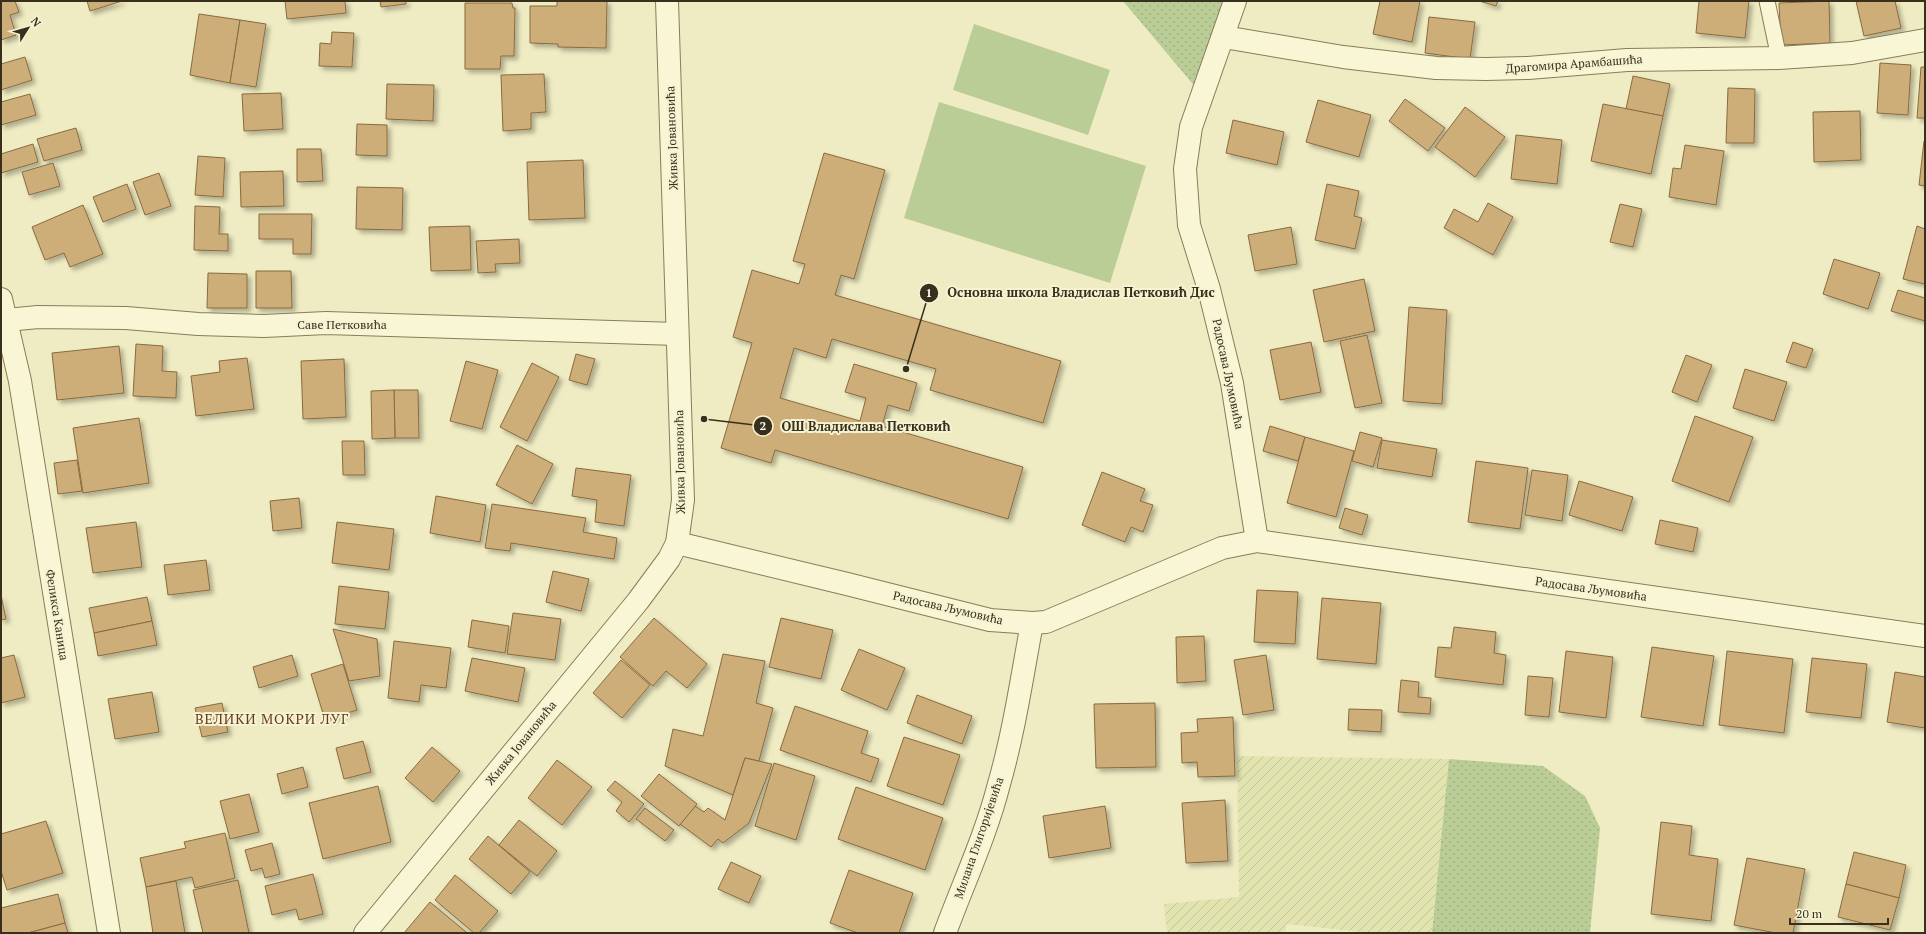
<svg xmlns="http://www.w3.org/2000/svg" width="1926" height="934" viewBox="0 0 1926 934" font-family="'PT Serif',serif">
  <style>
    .farmland { fill: url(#farmland-furrows) }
    .grass { fill: url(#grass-dots) }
    .garden { fill: #bbcd96 }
    .building { fill: #cdad78; stroke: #886b3f; filter: url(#shadow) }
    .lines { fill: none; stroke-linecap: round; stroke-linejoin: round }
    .lane-casing { stroke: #897c59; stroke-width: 17 }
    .street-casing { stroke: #897c59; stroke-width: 24 }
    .lane { stroke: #f9f6d6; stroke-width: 15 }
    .street { stroke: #f9f6d6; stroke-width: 22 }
    .labels { text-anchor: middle; stroke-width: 4; stroke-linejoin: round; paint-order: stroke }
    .street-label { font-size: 12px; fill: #38301d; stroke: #f6f3d2 }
    .quarter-label { font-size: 14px; letter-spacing: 1px; fill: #663b1c; stroke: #f6f3d2 }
    .leader { fill: none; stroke: #38301d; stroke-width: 1.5 }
    .callout-dot { fill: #38301d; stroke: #f6f3d2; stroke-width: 1.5 }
    .mark-label { font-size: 12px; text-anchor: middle; font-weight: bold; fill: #fff }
    .callout-label { font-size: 13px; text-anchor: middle; font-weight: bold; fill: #38301d; stroke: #f6f3d2; stroke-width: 4; stroke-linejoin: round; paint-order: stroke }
  </style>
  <defs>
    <pattern id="farmland-furrows" width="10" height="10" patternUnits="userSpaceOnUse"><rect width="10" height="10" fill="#e2e4b0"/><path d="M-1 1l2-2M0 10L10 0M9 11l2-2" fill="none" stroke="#c3c497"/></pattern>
    <pattern id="grass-dots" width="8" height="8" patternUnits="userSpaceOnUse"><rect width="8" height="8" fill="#bbcd96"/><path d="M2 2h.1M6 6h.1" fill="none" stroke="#a2b081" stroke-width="1.8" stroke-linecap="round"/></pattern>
    <filter id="shadow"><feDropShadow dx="3.5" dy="3.5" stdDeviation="2" flood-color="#0004"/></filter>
  </defs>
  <rect width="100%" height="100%" fill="#efebc2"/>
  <path class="farmland" d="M1237,756L1449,759L1432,933H1370L1287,924L1285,933H1167L1164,904L1239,897Z"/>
  <g class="grass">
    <path d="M1123,1H1235L1202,95Z"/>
    <path d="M1449,759L1543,766L1585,796L1600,828L1590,933H1432Z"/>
  </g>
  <g class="garden">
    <path d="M974,24L1110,70L1088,135L953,90Z"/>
    <path d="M939,102L1146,166L1110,283L904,218Z"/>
  </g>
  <g class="building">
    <path d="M1,1H15L19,12L10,15L16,35L1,40Z"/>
    <path d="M87,1H122L90,11Z"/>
    <path d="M285,1H345L346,13L287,19Z"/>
    <path d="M380,1H406V4L381,7Z"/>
    <path d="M557,1H607L606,48L558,47V44L530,43V6H557Z"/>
    <path d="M1380,1H1420L1412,42L1373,34Z"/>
    <path d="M1479,1H1498L1496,6Z"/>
    <path d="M1699,1H1749L1745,38L1696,33Z"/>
    <path d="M1829,1L1830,43L1781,45L1779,3Z"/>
    <path d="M1856,1H1895L1901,28L1864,36Z"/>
    <path d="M465,3H512L513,8H515L514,56H501L500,69H465Z"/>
    <path d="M199,14L240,20L230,83L190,75Z"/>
    <path d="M1429,17L1475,22L1470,59L1425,53Z"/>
    <path d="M240,20L266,24L256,87L230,83Z"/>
    <path d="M332,32L354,33L352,67L319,66L320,43L331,44Z"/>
    <path d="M25,57L32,80L1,90V64Z"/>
    <path d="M1880,63L1911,65L1908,115L1877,113Z"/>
    <path d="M1921,67H1925V118H1917Z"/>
    <path d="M544,74L546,112L531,113V129L503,131L501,75Z"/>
    <path d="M1633,76L1670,84L1663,116L1626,109Z"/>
    <path d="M387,84L434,85L433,121L386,119Z"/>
    <path d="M1728,88L1755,89L1754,143H1726Z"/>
    <path d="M281,93L283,129L244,131L242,94Z"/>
    <path d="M30,94L36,115L1,125V102Z"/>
    <path d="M1405,99L1445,128L1428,151L1389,121Z"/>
    <path d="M1318,100L1371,115L1359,157L1306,142Z"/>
    <path d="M1603,104L1663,116L1651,174L1591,161Z"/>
    <path d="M1465,107L1505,137L1475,177L1435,147Z"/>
    <path d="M1860,111L1861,160L1814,162L1813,112Z"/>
    <path d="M1233,120L1284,132L1277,165L1226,153Z"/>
    <path d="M357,124L387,125V156L356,155Z"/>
    <path d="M76,128L82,150L44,161L37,139Z"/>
    <path d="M1516,135L1562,140L1557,184L1511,179Z"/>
    <path d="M1924,141H1925V186L1919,185Z"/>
    <path d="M33,144L38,162L1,173V154Z"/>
    <path d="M1685,145L1724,151L1716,205L1669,197L1673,168L1681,169Z"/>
    <path d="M297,149H321L323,181L297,182Z"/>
    <path d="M824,153L885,170L854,279L841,275L835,295L1061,361L1043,423L930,390L936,369L832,339L826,358L794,348L780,398L860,421L866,398L845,392L854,364L917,383L909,411L888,405L882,426L1023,467L1008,519L775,450L771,463L721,448L752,343L733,337L752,270L799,284L805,264L793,261Z"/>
    <path d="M198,156L225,158L223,197L195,195Z"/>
    <path d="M583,160L585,218L529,220L527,162Z"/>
    <path d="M53,163L60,186L29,195L22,172Z"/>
    <path d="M283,171L284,206L241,207L240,172Z"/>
    <path d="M159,173L171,206L145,215L133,182Z"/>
    <path d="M127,184L136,209L103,222L93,197Z"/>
    <path d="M1327,184L1359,191L1354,216L1362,218L1355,249L1315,240Z"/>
    <path d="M357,187L403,188L402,230L356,229Z"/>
    <path d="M1488,203L1513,217L1493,255L1444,228L1454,209L1478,222Z"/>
    <path d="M1620,204L1642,209L1633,247L1610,242Z"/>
    <path d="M83,205L103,254L70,267L64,253L45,260L32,227Z"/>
    <path d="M195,206L220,207L219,234H228V251L194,250Z"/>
    <path d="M259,214H312L311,254H293V239H259Z"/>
    <path d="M470,226L471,270L431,271L429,227Z"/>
    <path d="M1917,226L1925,229V284L1903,279Z"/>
    <path d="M1291,227L1297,264L1255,271L1248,235Z"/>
    <path d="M519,239L520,263L495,264L496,272L478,273L476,241Z"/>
    <path d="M1834,259L1880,273L1868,309L1823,294Z"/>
    <path d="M256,271H291L292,308H256Z"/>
    <path d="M208,273L247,274V308H207Z"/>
    <path d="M1364,279L1375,331L1324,342L1313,290Z"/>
    <path d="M1898,290L1925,298V321L1891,311Z"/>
    <path d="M1409,307L1447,310L1442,404L1403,401Z"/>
    <path d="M1367,335L1382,403L1355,408L1340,341Z"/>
    <path d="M1311,342L1321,392L1280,400L1270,350Z"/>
    <path d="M1793,342L1813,349L1806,368L1786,362Z"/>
    <path d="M136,344L163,346L162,371L177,372L176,398L133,396Z"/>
    <path d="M119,346L124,393L57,400L52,353Z"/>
    <path d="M576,354L595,359L587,385L569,380Z"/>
    <path d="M1686,355L1712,365L1697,402L1672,392Z"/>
    <path d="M247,358L254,409L196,416L191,376L220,372L219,361Z"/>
    <path d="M344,359L346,417L303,419L301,361Z"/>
    <path d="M466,361L498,370L482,429L450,421Z"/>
    <path d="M532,363L559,377L527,441L500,427Z"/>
    <path d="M1745,369L1787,382L1774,421L1733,408Z"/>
    <path d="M394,390H418L419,438H395Z"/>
    <path d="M394,390L395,438L372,439L371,391Z"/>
    <path d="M1695,416L1753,437L1729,502L1672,481Z"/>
    <path d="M139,418L149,483L83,493L73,428Z"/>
    <path d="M1270,426L1305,437L1298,461L1263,451Z"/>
    <path d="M1360,432L1382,438L1373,467L1352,461Z"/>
    <path d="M1305,437L1354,451L1336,517L1287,503Z"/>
    <path d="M1382,440L1437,449L1432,477L1377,468Z"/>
    <path d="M342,441H364L365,475H343Z"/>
    <path d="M517,445L553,464L532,504L496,485Z"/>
    <path d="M77,460L82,491L58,494L54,463Z"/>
    <path d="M1476,461L1528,468L1520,529L1468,522Z"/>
    <path d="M576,468L631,475L624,526L595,522L597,500L572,496Z"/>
    <path d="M1532,470L1568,475L1562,521L1525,515Z"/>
    <path d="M1102,472L1145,489L1140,501L1153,505L1143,532L1131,527L1125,542L1082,525Z"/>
    <path d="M1579,481L1633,497L1622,531L1569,515Z"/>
    <path d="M436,496L486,505L480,542L430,533Z"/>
    <path d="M299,498L302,528L273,531L270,501Z"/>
    <path d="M492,504L586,518L583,532L617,538L614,559L511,543L510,551L485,548Z"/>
    <path d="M1345,508L1368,515L1362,535L1339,528Z"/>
    <path d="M1660,520L1698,528L1693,552L1655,544Z"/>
    <path d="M136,522L142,567L93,573L86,528Z"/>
    <path d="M337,522L394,529L389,570L332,563Z"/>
    <path d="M206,560L210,590L168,595L164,565Z"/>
    <path d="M553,571L589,579L581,611L546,602Z"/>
    <path d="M339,586L389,592L385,629L335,624Z"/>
    <path d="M1257,590L1298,592L1295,644L1254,642Z"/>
    <path d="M1,595L6,619L1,620Z"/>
    <path d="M147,597L152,621L94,633L89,608Z"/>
    <path d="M1322,598L1381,603L1376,664L1317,659Z"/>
    <path d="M513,613L561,619L555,660L507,654Z"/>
    <path d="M654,618L707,664L687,688L666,671L653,686L620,657Z"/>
    <path d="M781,618L833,630L821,679L769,667Z"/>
    <path d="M472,620L509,626L505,653L468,647Z"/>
    <path d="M152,621L157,645L98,656L94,633Z"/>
    <path d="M1454,627L1496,632L1494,653L1506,655L1503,685L1435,677L1438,647L1451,648Z"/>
    <path d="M333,629L377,639L380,676L349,681Z"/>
    <path d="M1204,636L1206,681L1177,683L1176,637Z"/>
    <path d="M394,641L451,648L446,688L421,685L419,702L388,698Z"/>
    <path d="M1652,647L1714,656L1703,726L1641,717Z"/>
    <path d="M859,649L905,668L887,710L841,690Z"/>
    <path d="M1566,651L1613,657L1606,718L1559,712Z"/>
    <path d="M1727,651L1793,659L1784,733L1719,725Z"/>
    <path d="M723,654L765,661L756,703L773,708L759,761L745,758L733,795L665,766L673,729L703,736Z"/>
    <path d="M14,655L25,697L1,703V658Z"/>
    <path d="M292,655L298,676L259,688L253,667Z"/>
    <path d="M1266,655L1274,710L1243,715L1234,660Z"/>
    <path d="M472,658L525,668L518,702L465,691Z"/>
    <path d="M1812,658L1867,664L1861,718L1806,712Z"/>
    <path d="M621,660L650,685L622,718L593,693Z"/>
    <path d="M343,664L357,710L325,720L311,674Z"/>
    <path d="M1895,672L1925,677V728L1887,722Z"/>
    <path d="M1528,676L1553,678L1549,717L1525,715Z"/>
    <path d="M1401,680L1419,682L1418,697L1431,698L1430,714L1398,712Z"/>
    <path d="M152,692L159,732L115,739L108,699Z"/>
    <path d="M917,695L972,716L962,744L907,723Z"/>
    <path d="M222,703L228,732L202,737L195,708Z"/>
    <path d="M1155,703L1156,767L1096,768L1094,704Z"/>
    <path d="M795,706L868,731L861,753L879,759L871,782L780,750Z"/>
    <path d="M1349,709L1382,710L1381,732L1348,730Z"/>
    <path d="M1233,717L1235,776L1198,777L1197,762L1182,763L1181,733L1198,732L1197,719Z"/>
    <path d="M904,737L960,755L943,805L887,786Z"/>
    <path d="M363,741L371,772L344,779L336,748Z"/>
    <path d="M432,747L460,771L433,802L405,778Z"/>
    <path d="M745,758L772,764L749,823L723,843L718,839L711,847L680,824L695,806L704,812L708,808L725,820Z"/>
    <path d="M557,760L592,787L562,825L528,798Z"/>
    <path d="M774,763L815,776L796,840L755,826Z"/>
    <path d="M303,767L308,787L282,794L277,774Z"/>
    <path d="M659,774L697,804L679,826L641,796Z"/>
    <path d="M615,781L644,804L629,822L616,811L622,802L607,790Z"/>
    <path d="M378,786L391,842L323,859L309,803Z"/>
    <path d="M856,787L943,818L925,870L838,839Z"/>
    <path d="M249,794L259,832L230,839L220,801Z"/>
    <path d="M1225,800L1228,861L1186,863L1182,803Z"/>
    <path d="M1105,806L1111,848L1049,858L1043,816Z"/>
    <path d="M645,808L674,830L665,841L636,819Z"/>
    <path d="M519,820L557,851L537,876L499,845Z"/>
    <path d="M46,821L63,873L7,890L1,871V834Z"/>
    <path d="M1661,822L1692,826L1689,855L1718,859L1711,921L1651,914Z"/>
    <path d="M225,833L235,878L195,888L192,877L146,887L140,858L186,848L184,842Z"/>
    <path d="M488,836L530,872L511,894L469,859Z"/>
    <path d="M272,843L280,874L265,878L262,868L251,871L245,850Z"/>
    <path d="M1854,852L1906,865L1899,898L1846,884Z"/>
    <path d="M1747,858L1805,869L1793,933H1776L1734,925Z"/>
    <path d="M731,862L761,876L749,903L718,889Z"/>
    <path d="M849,870L913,893L899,933H858L830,923Z"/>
    <path d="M313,874L323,914L299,920L296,909L272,915L265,886Z"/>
    <path d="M455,875L498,911L479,933H474L435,900Z"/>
    <path d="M238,880L249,933H203L193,890Z"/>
    <path d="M176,881L185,933H153L146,887Z"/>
    <path d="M1846,884L1899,898L1890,930L1838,917Z"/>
    <path d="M58,894L65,923L28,933H1V908Z"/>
    <path d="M430,902L466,932L464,933H404Z"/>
    <path d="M65,923L68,933H28Z"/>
  </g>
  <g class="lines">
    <defs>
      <path id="lane" d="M1767,1L1779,58"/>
      <g id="street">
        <path d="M1235,1L1191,127L1185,169L1189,225L1209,289L1232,383L1257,541"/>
        <path d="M1224,37L1343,57L1436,68L1486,69L1528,68L1627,60L1779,58L1852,53L1925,40"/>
        <path d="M1,299L20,381L109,933"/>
        <path d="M7,320L38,317L126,318L198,324L264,326L326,323L677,334"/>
        <path d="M677,543L847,584L990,620L1032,623L1046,622L1222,548L1257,541L1925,636"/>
        <path d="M365,933L638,601L669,559L677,543L683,500L667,1"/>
        <path d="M945,933C963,884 986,835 999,784C1014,732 1022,677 1032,623"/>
      </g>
    </defs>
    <use href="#lane" class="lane-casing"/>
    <use href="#street" class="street-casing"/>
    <use href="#lane" class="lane"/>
    <use href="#street" class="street"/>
  </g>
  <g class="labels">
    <g class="street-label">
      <text transform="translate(1574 64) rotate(-4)" y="4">Драгомира Арамбашића</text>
      <text transform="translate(672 138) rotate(-92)" y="4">Живка Јовановића</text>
      <text x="342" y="329">Саве Петковића</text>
      <text transform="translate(1228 374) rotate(78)" y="4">Радосава Љумовића</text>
      <text transform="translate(680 462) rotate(-91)" y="4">Живка Јовановића</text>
      <text transform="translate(1591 589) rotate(8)" y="4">Радосава Љумовића</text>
      <text transform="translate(948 608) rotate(13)" y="4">Радосава Љумовића</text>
      <text transform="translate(57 615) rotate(81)" y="4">Феликса Каница</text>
      <text transform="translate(521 743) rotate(-51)" y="4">Живка Јовановића</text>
      <text transform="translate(979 838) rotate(-71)" y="4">Милана Глигоријевића</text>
    </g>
    <g class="quarter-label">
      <text x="272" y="724">ВЕЛИКИ МОКРИ ЛУГ</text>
    </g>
  </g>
  <path class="leader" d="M906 369L929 293M704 419L763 426"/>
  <g class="callout-dot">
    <circle cx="906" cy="369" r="4"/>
    <circle cx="704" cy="419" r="4"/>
    <circle cx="929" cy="293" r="10"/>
    <circle cx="763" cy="426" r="10"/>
  </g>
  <g class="mark-label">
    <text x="929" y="297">1</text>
    <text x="763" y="430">2</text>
  </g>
  <g class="callout-label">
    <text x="1081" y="297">Основна школа Владислав Петковић Дис</text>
    <text x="866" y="431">ОШ Владислава Петковић</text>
  </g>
  <rect width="1926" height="934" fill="none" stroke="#38301d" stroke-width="4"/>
  <g transform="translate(28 28) rotate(53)" stroke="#f6f3d2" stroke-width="3" paint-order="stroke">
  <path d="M0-3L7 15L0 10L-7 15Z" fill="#38301d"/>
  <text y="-6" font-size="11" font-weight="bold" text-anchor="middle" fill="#38301d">N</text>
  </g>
  <path d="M1790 918v6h98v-6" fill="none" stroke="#38301d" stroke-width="2"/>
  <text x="1796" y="918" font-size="12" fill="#38301d" stroke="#f6f3d2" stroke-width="3" paint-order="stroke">20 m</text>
</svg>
